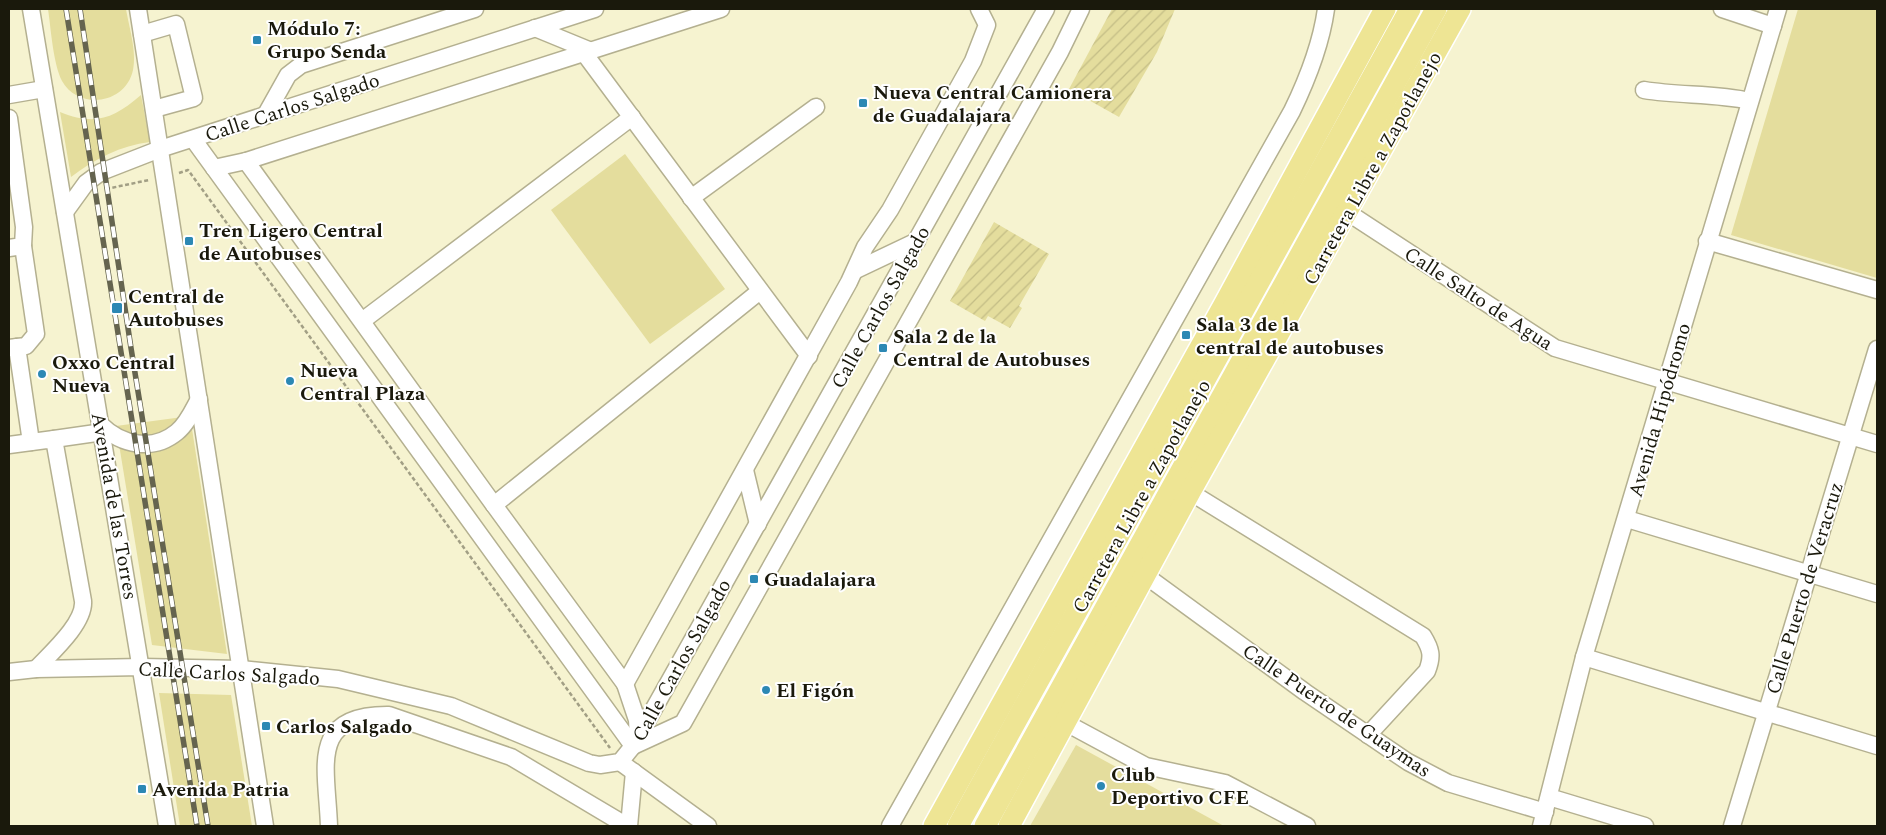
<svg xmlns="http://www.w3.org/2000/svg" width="1886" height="835" viewBox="0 0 1886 835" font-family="Spectral,serif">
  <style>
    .grass { fill: #e4dd9d }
    .garden { fill: url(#garden-furrows) }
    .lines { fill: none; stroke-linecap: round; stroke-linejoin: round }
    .minor-casing { stroke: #b4b090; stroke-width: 19 }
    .major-casing { stroke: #fff; stroke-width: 24 }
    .path { stroke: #a29f85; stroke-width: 2.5; stroke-dasharray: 4 2.5; stroke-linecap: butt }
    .minor { stroke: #fff; stroke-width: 16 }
    .major { stroke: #eee594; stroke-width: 21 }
    .rail-casing { stroke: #65644f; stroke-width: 5.5 }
    .rail { stroke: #fff; stroke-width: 4; stroke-dasharray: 11; stroke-linecap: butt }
    .poi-dot { fill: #2c88b4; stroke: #fff; stroke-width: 2 }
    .labels { text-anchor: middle; stroke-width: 4; stroke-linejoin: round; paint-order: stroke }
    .poi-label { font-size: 20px; font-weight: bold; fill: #1a190c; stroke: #fff; text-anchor: start }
    .street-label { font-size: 20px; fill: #1a190c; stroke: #fff }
  </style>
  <defs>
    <pattern id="garden-furrows" width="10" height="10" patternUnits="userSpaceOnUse" patternTransform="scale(1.25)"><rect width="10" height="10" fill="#e4dd9d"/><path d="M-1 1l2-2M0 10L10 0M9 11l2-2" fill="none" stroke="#c3bd86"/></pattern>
  </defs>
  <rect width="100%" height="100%" fill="#f6f3d0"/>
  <g class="grass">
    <path d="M48,9H126C129,27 137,52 133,70C126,104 79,111 62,81C53,63 51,29 48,9Z"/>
    <path d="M1798,9H1877V278L1731,235Z"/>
    <path d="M141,95L150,142C120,146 96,158 71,177L60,112C95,126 113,119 141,95Z"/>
    <path d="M625,154L725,289L650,344L551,210Z"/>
    <path d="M190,416L227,654L152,645L116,426Z"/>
    <path d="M159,693L231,695L252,826H180Z"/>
    <path d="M1076,745L1224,826H1030Z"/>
  </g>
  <g class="garden">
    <path d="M1112,9H1175L1157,52L1119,117L1069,89Z"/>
    <path d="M994,222L1049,254L1019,306L1022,308L1010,328L988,316L985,321L950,301Z"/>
  </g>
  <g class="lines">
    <defs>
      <g id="minor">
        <path d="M31,9L167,826"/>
        <path d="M138,9L265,826"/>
        <path d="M1722,9L1773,26"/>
        <path d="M535,28L591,51"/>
        <path d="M142,34L176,24L194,98L154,109"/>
        <path d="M584,53L809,356"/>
        <path d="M1644,90C1680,96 1715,93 1750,101"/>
        <path d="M9,95L44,89"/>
        <path d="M265,116L288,75L301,65L475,9"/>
        <path d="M9,118L24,227L23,246L9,248"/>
        <path d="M193,139L633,746L683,723L1060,52L1081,9"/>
        <path d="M246,161L494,505"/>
        <path d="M214,168L246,161L721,9"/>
        <path d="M691,198L816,107"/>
        <path d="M65,212L86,183L101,172L160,149L595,9"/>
        <path d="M1347,212L1555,348L1877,444"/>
        <path d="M1707,241L1877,290"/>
        <path d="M856,270L917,241"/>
        <path d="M760,291L494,505L625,684L849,282L865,247L890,210L973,61L987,25L979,9"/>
        <path d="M362,321L632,117"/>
        <path d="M17,347L31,442"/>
        <path d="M9,348L26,346L36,334L23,246"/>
        <path d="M101,425C121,445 153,452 177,432C187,424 193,410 199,399"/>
        <path d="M54,439L103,432"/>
        <path d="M9,445L54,439L83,601C85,623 51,653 36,669"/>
        <path d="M745,470L758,524"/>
        <path d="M1190,492L1423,636C1431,649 1433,656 1427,671L1368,735"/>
        <path d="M1627,519L1877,594"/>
        <path d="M1146,576L1305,692L1408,762L1448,783L1545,812"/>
        <path d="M1584,657L1877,746"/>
        <path d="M9,672L36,669L142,667L241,669L338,679L451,706L589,763L600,765L620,762L633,746L1046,9"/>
        <path d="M625,684L637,720L638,737"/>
        <path d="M1066,723L1146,766L1225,783L1307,826"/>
        <path d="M620,762L708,826"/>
        <path d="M1549,797L1645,826"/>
        <path d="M329,826C327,767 308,714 389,715L511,757L627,826"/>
        <path d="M629,826L634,772"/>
        <path d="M890,826L1292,111C1308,78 1321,45 1326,9"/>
        <path d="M1541,826L1584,657L1778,9"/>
        <path d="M1732,826L1877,349"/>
      </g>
      <g id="major">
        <path d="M934,826L1225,303L1385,9"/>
        <path d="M958,826L1410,9"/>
        <path d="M985,826L1436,9"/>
        <path d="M1009,826L1190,492L1460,9"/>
      </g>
    </defs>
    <use href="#minor" class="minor-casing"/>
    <use href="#major" class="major-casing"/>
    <g class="path">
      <path d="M179,173L188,170L610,748"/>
      <path d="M106,189L149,180"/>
    </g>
    <use href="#minor" class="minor"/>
    <use href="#major" class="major"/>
    <defs>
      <g id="rail">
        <path d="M66,9L197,826"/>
        <path d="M80,9L131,348L208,826"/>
      </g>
    </defs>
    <use href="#rail" class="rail-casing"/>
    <use href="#rail" class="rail"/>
  </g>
  <g class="poi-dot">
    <rect x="252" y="35" width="10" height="10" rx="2.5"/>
    <rect x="858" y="98" width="10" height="10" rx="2.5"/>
    <rect x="184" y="236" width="10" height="10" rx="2.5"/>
    <rect x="111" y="302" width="12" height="12" rx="2.5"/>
    <rect x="1181" y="330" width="10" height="10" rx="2.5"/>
    <rect x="878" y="343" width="10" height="10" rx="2.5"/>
    <circle cx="42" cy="374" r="5"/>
    <circle cx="290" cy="381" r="5"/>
    <rect x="749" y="574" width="10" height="10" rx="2.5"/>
    <circle cx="766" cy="690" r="5"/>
    <rect x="261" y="721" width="10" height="10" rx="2.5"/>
    <circle cx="1101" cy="786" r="5"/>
    <rect x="137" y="784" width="10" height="10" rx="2.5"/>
  </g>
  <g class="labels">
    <g class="poi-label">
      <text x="267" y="35">Módulo 7:<tspan x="267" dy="23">Grupo Senda</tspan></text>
      <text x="873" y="99">Nueva Central Camionera<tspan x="873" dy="23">de Guadalajara</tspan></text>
      <text x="199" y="237">Tren Ligero Central<tspan x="199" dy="23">de Autobuses</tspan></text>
      <text x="128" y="303">Central de<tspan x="128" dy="23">Autobuses</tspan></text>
      <text x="1196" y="331">Sala 3 de la<tspan x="1196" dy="23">central de autobuses</tspan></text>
      <text x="893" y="343">Sala 2 de la<tspan x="893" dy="23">Central de Autobuses</tspan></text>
      <text x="52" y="369">Oxxo Central<tspan x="52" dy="23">Nueva</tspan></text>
      <text x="300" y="377">Nueva<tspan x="300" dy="23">Central Plaza</tspan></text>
      <text x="764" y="586">Guadalajara</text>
      <text x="776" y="697">El Figón</text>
      <text x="276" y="733">Carlos Salgado</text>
      <text x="1111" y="781">Club<tspan x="1111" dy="23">Deportivo CFE</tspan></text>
      <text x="152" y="796">Avenida Patria</text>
    </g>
    <g class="street-label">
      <text transform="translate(292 107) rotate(-18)" y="7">Calle Carlos Salgado</text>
      <text transform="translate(1372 168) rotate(-61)" y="7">Carretera Libre a Zapotlanejo</text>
      <text transform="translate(1479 298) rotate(33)" y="7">Calle Salto de Agua</text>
      <text transform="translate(880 307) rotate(-61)" y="7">Calle Carlos Salgado</text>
      <text transform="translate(1659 410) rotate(-74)" y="7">Avenida Hipódromo</text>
      <text transform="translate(1141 496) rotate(-61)" y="7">Carretera Libre a Zapotlanejo</text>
      <text transform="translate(115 506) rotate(80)" y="7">Avenida de las Torres</text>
      <text transform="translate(1804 588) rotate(-73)" y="7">Calle Puerto de Veracruz</text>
      <text transform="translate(681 660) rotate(-61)" y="7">Calle Carlos Salgado</text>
      <text transform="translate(229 673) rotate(3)" y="7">Calle Carlos Salgado</text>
      <text transform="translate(1337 710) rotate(34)" y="7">Calle Puerto de Guaymas</text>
    </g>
  </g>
  <rect width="1886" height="835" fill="none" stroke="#1a190c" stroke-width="20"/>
</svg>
